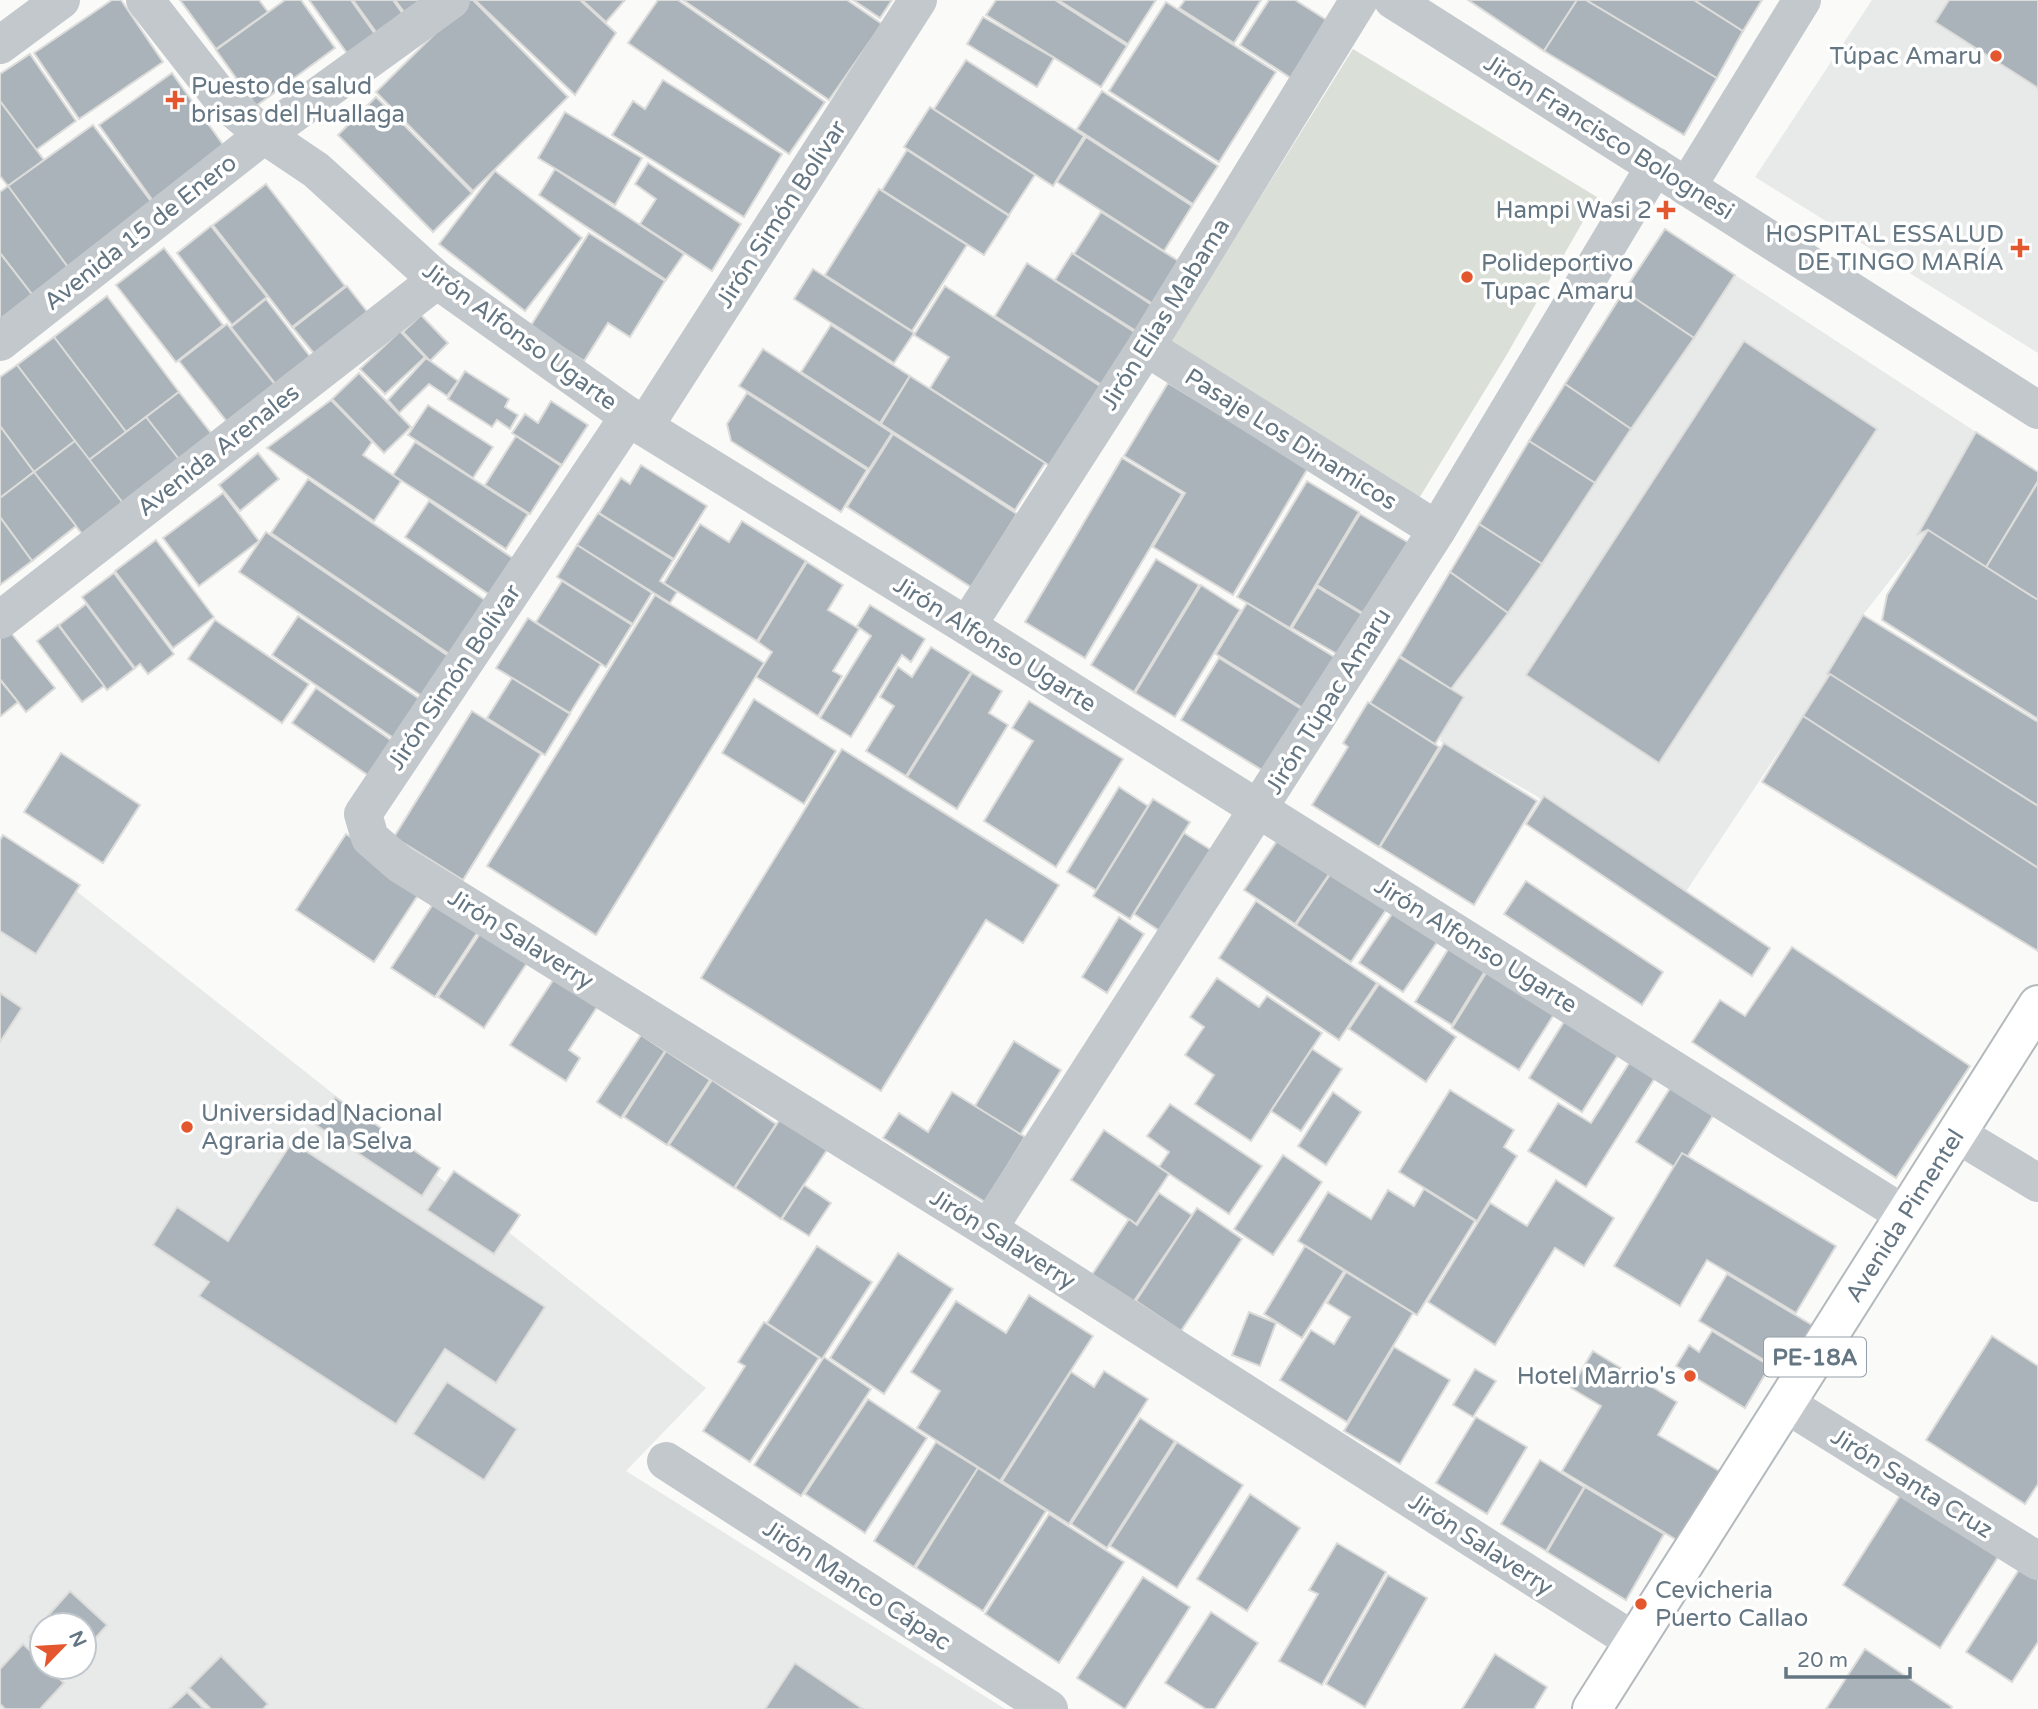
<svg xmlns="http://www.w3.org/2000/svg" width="2038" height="1709" viewBox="0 0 2038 1709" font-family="'Varela Round',sans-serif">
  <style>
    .built { fill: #e8e9e9; fill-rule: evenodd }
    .green { fill: #dadfd7 }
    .building { fill: #aab3b9; stroke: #dcdcda; stroke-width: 2 }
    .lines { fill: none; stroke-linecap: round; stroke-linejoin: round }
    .highway-casing { stroke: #b4b9bd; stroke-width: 42 }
    .minor { stroke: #c3c8cc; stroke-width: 38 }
    .highway { stroke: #fff; stroke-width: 38 }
    .poi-dot { fill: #e4572e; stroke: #fff; stroke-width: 2.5 }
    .labels { text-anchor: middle; stroke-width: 7; stroke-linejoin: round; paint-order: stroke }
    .shield { fill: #fff; stroke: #939fa8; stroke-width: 2 }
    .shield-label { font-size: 23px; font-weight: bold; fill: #657683 }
    .poi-label { font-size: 24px; fill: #657683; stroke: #fff; text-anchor: end }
    .street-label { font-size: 24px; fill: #657683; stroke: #fff }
  </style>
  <rect width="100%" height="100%" fill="#fafaf8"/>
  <g class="built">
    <path d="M1872,0H2038V353L1755,177Z"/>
    <path d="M1735,275L1976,432L1923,538L1863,615L1823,685L1685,893L1533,794L1440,741L1451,689L1508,613Z"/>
    <path d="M18,845L706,1388L626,1471L1005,1709H0V865ZM42,1625H84V1667H42Z"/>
  </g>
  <path class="green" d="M1353,49L1597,197L1506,356L1410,513L1160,358Z"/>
  <g class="building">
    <path d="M112,0H121L163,62L79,119L34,53Z"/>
    <path d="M180,0H259L268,12L216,49Z"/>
    <path d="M285,0H301L335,48L256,106L216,50Z"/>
    <path d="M309,0H351L382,44L354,63Z"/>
    <path d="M353,0H393L412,27L386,46Z"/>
    <path d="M395,0H430L407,16Z"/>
    <path d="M469,0H473L568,97L473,191L376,92Z"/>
    <path d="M475,0H580L616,33L575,95Z"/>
    <path d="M582,0H625L606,22Z"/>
    <path d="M658,0H678L825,102L789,154L628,43Z"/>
    <path d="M683,0H847L882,24L829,100Z"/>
    <path d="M853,0H892L880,18Z"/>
    <path d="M996,0H1055L1127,46L1101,87L986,15Z"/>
    <path d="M1058,0H1156L1128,44Z"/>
    <path d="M1185,0H1261L1234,43L1179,8Z"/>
    <path d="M1269,0H1295L1339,28L1303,86L1240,45Z"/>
    <path d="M1468,0H1577L1544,51Z"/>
    <path d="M1577,0H1586L1717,78L1684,135L1544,51Z"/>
    <path d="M1586,0H1694L1743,31L1717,78Z"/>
    <path d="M1694,0H1762L1743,31Z"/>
    <path d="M1949,0H2038V88L1935,22Z"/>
    <path d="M1166,2L1276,72L1219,162L1109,91Z"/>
    <path d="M983,17L1054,58L1037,87L967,44Z"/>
    <path d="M30,54L76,121L36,150L0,101V74Z"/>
    <path d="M966,60L1084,136L1053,186L934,109Z"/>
    <path d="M172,73L231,156L158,208L99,125Z"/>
    <path d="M663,80L782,154L744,217L612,135L633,101L645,109Z"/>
    <path d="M1102,91L1218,166L1193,204L1077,129Z"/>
    <path d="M376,97L472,193L433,232L338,135Z"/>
    <path d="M0,101L44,160L8,186L0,176Z"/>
    <path d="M930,107L1035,175L1009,215L904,147Z"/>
    <path d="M565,112L642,158L615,205L538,158Z"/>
    <path d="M93,125L156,208L70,270L8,186Z"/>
    <path d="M1086,137L1192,206L1164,251L1057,182Z"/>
    <path d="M907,150L1009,216L984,255L882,190Z"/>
    <path d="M648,163L741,224L712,271L640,224L656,199L635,184Z"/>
    <path d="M555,169L684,254L666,280L539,195Z"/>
    <path d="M495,171L582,238L525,311L439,244Z"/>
    <path d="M266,184L345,286L292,327L213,225Z"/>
    <path d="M8,186L70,270L34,297L0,253V192Z"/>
    <path d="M879,189L967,245L912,331L825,275Z"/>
    <path d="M1101,212L1180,262L1153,304L1074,254Z"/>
    <path d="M211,226L267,297L232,325L177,253Z"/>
    <path d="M1665,229L1735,275L1694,338L1624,291Z"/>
    <path d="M589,233L665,281L630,337L608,323L584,361L530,327Z"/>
    <path d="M164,248L223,325L176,362L116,285Z"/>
    <path d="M0,253L34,297L0,323Z"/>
    <path d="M1072,253L1152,305L1136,331L1055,280Z"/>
    <path d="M1027,263L1147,340L1114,393L995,316Z"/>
    <path d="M813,269L914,333L894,363L794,299Z"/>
    <path d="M347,286L369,314L316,356L293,328Z"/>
    <path d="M945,286L1100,386L1050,466L930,388L949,357L914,335Z"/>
    <path d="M1624,291L1694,338L1631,429L1565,384Z"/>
    <path d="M107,296L179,392L126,432L54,337Z"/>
    <path d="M266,299L312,359L277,386L231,327Z"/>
    <path d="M421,315L448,343L430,361L403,332Z"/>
    <path d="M227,324L276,386L228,423L179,361Z"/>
    <path d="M831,325L910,376L880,423L801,372Z"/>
    <path d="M400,331L425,357L385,394L360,369Z"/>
    <path d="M54,337L126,432L89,460L17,365Z"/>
    <path d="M1744,341L1877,429L1659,763L1526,675Z"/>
    <path d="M763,349L892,433L869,469L739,386Z"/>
    <path d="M426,358L458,381L447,396L429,384L399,413L388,400Z"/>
    <path d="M17,365L75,441L34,472L0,426V377Z"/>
    <path d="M465,371L509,399L505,407L518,415L510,429L497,420L492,427L448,399Z"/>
    <path d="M359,373L411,427L384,453L332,399Z"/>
    <path d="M910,376L1045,463L1015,510L881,424Z"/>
    <path d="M1168,383L1308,468L1233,595L1153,547L1185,493L1124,456Z"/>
    <path d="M1565,384L1631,429L1595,483L1529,441Z"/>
    <path d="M179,392L218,442L185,467L146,417Z"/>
    <path d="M747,393L867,470L841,512L731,441L727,424Z"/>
    <path d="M331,400L372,442L363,455L401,481L374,521L267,448Z"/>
    <path d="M551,401L588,425L562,465L512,433L525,414L538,423Z"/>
    <path d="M428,405L493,447L473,478L408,435Z"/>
    <path d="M146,417L185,467L129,511L89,460Z"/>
    <path d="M0,426L34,472L0,498Z"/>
    <path d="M1976,432L2038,472V481L1982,574L1928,530L1918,534Z"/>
    <path d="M893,434L1017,514L971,587L847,507Z"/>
    <path d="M516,436L561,466L530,514L485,485Z"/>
    <path d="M75,441L126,507L86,539L34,472Z"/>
    <path d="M1529,441L1595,483L1542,564L1479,524Z"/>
    <path d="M415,442L528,514L506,549L393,475Z"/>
    <path d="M258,453L279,479L240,511L219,485Z"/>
    <path d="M1122,458L1182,494L1085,658L1025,622Z"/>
    <path d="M641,465L707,506L674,559L599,513L621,478L630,484Z"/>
    <path d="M34,472L76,526L32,561L0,517V498Z"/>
    <path d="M308,479L498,609L461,662L271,533Z"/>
    <path d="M1307,481L1359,512L1290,628L1237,597Z"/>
    <path d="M2038,482V606L1982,574Z"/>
    <path d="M223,493L259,541L199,586L163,538Z"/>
    <path d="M429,501L517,561L493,597L405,537Z"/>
    <path d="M598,513L673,560L660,581L677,592L670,603L577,545Z"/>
    <path d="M1360,514L1419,549L1376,621L1317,585Z"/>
    <path d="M0,517L32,561L0,585Z"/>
    <path d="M742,521L806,561L757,641L664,583L700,524L729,542Z"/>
    <path d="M1479,524L1542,564L1508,613L1450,572Z"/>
    <path d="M1928,530L2038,600V719L1882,620L1887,595Z"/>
    <path d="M266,532L460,664L432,703L239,572Z"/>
    <path d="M156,540L214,617L173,648L115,571Z"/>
    <path d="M577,545L652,593L633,624L557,577Z"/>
    <path d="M1156,559L1199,585L1134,692L1091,665Z"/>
    <path d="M807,562L843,585L828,610L859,629L833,671L842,676L818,716L756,677L772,652L758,642Z"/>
    <path d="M1450,572L1508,613L1451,689L1400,656Z"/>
    <path d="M114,573L174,654L148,674L140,664L135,668L82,597Z"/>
    <path d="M562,581L632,625L606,667L536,622Z"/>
    <path d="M1201,585L1240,610L1175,717L1135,693Z"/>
    <path d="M1317,587L1375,622L1351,662L1292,628Z"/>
    <path d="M655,595L764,663L596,935L487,866Z"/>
    <path d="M1247,603L1349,666L1317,717L1216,654Z"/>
    <path d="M86,604L134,669L107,690L59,625Z"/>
    <path d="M870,605L925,639L911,662L902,655L851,737L820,718L871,636L857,626Z"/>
    <path d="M1863,615L2038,722V806L1827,674Z"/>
    <path d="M298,616L421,700L395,739L272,655Z"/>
    <path d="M528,618L601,664L570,713L496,668Z"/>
    <path d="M215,620L309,684L282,723L188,659Z"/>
    <path d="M58,625L104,686L82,702L37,641Z"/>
    <path d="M7,628L55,688L26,712L0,679V634Z"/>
    <path d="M931,647L971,672L906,776L866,751L894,706L880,697L898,667L912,677Z"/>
    <path d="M1399,657L1464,697L1435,744L1370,703Z"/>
    <path d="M1219,658L1308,713L1270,775L1181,720Z"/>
    <path d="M972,673L1002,691L989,713L1008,725L957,809L907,777Z"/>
    <path d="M1830,674L2038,806V868L1803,716Z"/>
    <path d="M512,678L570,714L545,755L487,718Z"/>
    <path d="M0,680L18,702L1,716L0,714Z"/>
    <path d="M316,688L395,743L372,778L292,723Z"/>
    <path d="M754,699L836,751L804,804L722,753Z"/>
    <path d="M1029,701L1123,759L1056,867L984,821L1033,741L1012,728Z"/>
    <path d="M1368,702L1439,747L1379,847L1312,805L1348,747L1343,743Z"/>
    <path d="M472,711L541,754L463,880L394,837Z"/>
    <path d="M1803,716L2038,868V951L1762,782Z"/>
    <path d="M1444,743L1537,801L1474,905L1380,847Z"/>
    <path d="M842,749L1059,885L1023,943L986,920L881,1091L701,978Z"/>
    <path d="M61,753L140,805L103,863L24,812Z"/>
    <path d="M1119,787L1148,806L1096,890L1067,872Z"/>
    <path d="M1544,796L1770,948L1752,976L1526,824Z"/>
    <path d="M1153,799L1190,822L1130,919L1093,896Z"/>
    <path d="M1283,832L1334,867L1295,924L1244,890Z"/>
    <path d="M1184,833L1219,855L1169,937L1134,914Z"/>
    <path d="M346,834L424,886L374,962L296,910Z"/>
    <path d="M3,835L80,885L36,954L0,931V840Z"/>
    <path d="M1333,870L1388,907L1351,962L1296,925Z"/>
    <path d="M1526,881L1663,972L1642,1005L1504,914Z"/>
    <path d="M437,898L481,927L435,997L391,968Z"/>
    <path d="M1256,901L1377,983L1339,1040L1219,958Z"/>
    <path d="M1398,905L1442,935L1403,992L1359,963Z"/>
    <path d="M1119,917L1144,934L1107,993L1082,977Z"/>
    <path d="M487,923L533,954L484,1028L438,997Z"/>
    <path d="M1454,940L1490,963L1452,1025L1415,1002Z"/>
    <path d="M1792,947L1970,1066L1896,1178L1692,1042L1720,1000L1745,1016Z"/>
    <path d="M1491,965L1558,1008L1519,1070L1452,1028Z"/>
    <path d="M560,970L603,998L569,1050L580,1058L566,1081L510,1045Z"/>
    <path d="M1217,978L1259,1007L1267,996L1322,1033L1251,1141L1195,1104L1214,1075L1185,1055L1204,1027L1190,1017Z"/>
    <path d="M1379,984L1456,1037L1426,1082L1349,1029Z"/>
    <path d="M0,993L22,1008L0,1042Z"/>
    <path d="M1567,1017L1620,1052L1582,1112L1529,1078Z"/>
    <path d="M641,1035L665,1051L621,1118L597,1102Z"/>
    <path d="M1014,1041L1061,1070L1020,1135L975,1106Z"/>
    <path d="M1312,1049L1342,1069L1301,1131L1271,1111Z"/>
    <path d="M666,1051L710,1080L667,1145L624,1117Z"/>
    <path d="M1633,1057L1658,1073L1586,1187L1528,1151L1558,1103L1591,1123Z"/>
    <path d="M1676,1079L1719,1106L1679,1170L1636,1142Z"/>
    <path d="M712,1080L776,1124L734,1188L669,1145Z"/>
    <path d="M1450,1090L1514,1130L1504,1147L1517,1156L1477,1221L1399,1172Z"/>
    <path d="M952,1092L1025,1137L985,1202L883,1138L899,1113L928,1132Z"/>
    <path d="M1333,1092L1361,1112L1326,1165L1298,1146Z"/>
    <path d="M335,1097L440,1168L422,1196L316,1125Z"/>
    <path d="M1170,1104L1262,1166L1229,1214L1159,1167L1169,1152L1147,1136Z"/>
    <path d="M780,1119L827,1150L781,1219L735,1188Z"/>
    <path d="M1104,1130L1169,1174L1136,1224L1071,1180Z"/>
    <path d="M292,1142L545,1307L496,1383L445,1349L396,1424L199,1296L209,1282L153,1245L177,1207L228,1241Z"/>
    <path d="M1682,1153L1836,1246L1796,1313L1707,1260L1680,1306L1614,1266Z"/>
    <path d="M1283,1155L1322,1182L1273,1255L1234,1229Z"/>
    <path d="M454,1171L520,1215L494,1254L427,1210Z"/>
    <path d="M1556,1180L1614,1218L1584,1266L1555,1248L1495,1345L1428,1302L1490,1203L1527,1226Z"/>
    <path d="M804,1185L831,1203L809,1236L782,1219Z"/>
    <path d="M1424,1189L1475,1221L1417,1315L1298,1241L1328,1192L1371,1219L1388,1190L1414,1206Z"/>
    <path d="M1159,1193L1192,1215L1132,1304L1091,1276L1129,1219L1137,1225Z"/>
    <path d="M1197,1208L1242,1239L1181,1331L1136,1301Z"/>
    <path d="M817,1246L872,1282L822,1359L767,1323Z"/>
    <path d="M1305,1246L1344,1271L1302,1338L1264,1314Z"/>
    <path d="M898,1253L953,1289L884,1394L830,1358Z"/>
    <path d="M1346,1272L1413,1313L1347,1422L1280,1380L1311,1330L1334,1344L1350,1317L1327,1303Z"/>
    <path d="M1727,1274L1827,1334L1799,1381L1699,1321Z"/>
    <path d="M1029,1295L1093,1336L1000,1481L917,1428L940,1391L911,1372L956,1301L1006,1333Z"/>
    <path d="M1249,1312L1276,1323L1260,1366L1232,1355Z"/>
    <path d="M764,1322L819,1358L750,1462L703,1431L745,1366L738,1362Z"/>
    <path d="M1712,1331L1770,1366L1745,1408L1676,1366L1689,1345L1699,1352Z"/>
    <path d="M1992,1336L2038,1366V1484L2025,1504L1926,1440Z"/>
    <path d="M1394,1347L1450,1380L1400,1464L1344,1431Z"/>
    <path d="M1593,1351L1677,1402L1658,1435L1731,1478L1690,1548L1562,1471L1601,1406L1571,1388Z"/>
    <path d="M824,1357L871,1389L801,1496L754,1465Z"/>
    <path d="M1475,1369L1496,1381L1473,1417L1453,1405Z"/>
    <path d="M1104,1371L1148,1399L1069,1524L1002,1481L1071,1372L1094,1387Z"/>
    <path d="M447,1382L517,1429L484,1480L413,1434Z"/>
    <path d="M868,1399L927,1438L865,1533L805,1494Z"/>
    <path d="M1476,1417L1527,1447L1487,1514L1436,1483Z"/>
    <path d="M1140,1418L1175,1441L1107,1548L1071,1524Z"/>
    <path d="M936,1442L978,1468L914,1567L874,1541Z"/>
    <path d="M1177,1442L1243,1485L1177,1588L1110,1546Z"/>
    <path d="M1540,1460L1584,1487L1546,1551L1501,1524Z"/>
    <path d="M978,1468L1046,1511L983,1611L916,1568Z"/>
    <path d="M1585,1487L1664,1534L1626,1600L1547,1552Z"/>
    <path d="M1903,1491L2000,1554L1940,1648L1843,1585Z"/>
    <path d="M1250,1494L1300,1528L1247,1611L1197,1579Z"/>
    <path d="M1049,1514L1124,1562L1059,1663L985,1614Z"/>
    <path d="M1337,1543L1386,1572L1322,1685L1279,1661L1318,1594L1309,1590Z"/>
    <path d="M2024,1562L2038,1571V1642L2012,1682L1966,1652Z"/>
    <path d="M1388,1575L1427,1598L1365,1707L1326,1684Z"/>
    <path d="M1143,1577L1190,1607L1125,1709L1077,1678Z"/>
    <path d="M70,1591L107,1625L84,1651V1625H42V1649L29,1637Z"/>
    <path d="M1211,1612L1258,1643L1215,1709H1206L1165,1683Z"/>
    <path d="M23,1644L42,1662V1667H47L64,1683L40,1709H5L0,1704V1669Z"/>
    <path d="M1865,1649L1952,1707L1950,1709H1826Z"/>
    <path d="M1495,1654L1547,1687L1534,1709H1462Z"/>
    <path d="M221,1656L268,1704L263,1709H211L189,1688Z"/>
    <path d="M795,1663L863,1709H765Z"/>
    <path d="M187,1692L204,1709H169Z"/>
  </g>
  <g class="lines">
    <defs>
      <g id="highway">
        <path id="s1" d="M1592,1709L2038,1005"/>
      </g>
    </defs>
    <use href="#highway" class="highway-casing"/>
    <g class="minor">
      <path d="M145,0L223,100L264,135L316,170L437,280L644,427L967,626L1905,1215"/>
      <path d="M1393,0L2038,410"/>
      <path d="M0,45L61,0"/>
      <path d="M1687,187L1802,0"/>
      <path d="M0,342L264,135L451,0"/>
      <path d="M1146,347L1437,530"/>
      <path d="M629,416L363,814L370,838L400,864L988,1229L1635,1642"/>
      <path d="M644,427L918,0"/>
      <path d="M0,620L437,280"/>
      <path d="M967,626L1146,347L1359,0"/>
      <path d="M1957,1134L2038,1183"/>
      <path d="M988,1229L1437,530L1655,166"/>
      <path d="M1786,1404L2038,1561"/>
      <path d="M666,1461L1049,1709"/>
    </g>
    <use href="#highway" class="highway"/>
  </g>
  <g class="poi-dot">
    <circle cx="1996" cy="56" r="7"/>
    <path d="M171.5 89.5h7v7h7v7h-7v7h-7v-7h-7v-7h7z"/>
    <path d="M1662.5 199.5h7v7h7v7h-7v7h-7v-7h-7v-7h7z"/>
    <path d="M2016.5 237.5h7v7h7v7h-7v7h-7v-7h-7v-7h7z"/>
    <circle cx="1467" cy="277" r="7"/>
    <circle cx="187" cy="1127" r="7"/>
    <circle cx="1690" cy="1376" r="7"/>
    <circle cx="1641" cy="1604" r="7"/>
  </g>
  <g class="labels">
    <rect class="shield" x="1764" y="1337.5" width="102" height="39" rx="5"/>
    <g class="shield-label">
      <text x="1815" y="1365">PE-18A</text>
    </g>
    <g class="poi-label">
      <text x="1982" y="64">Túpac Amaru</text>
      <text x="191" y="94" text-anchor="start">Puesto de salud<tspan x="191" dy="28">brisas del Huallaga</tspan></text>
      <text x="1652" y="218">Hampi Wasi 2</text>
      <text x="2004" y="242">HOSPITAL ESSALUD<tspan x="2004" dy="28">DE TINGO MARÍA</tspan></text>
      <text x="1481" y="271" text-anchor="start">Polideportivo<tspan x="1481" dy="28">Tupac Amaru</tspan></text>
      <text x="201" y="1121" text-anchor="start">Universidad Nacional<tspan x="201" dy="28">Agraria de la Selva</tspan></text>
      <text x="1676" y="1384">Hotel Marrio's</text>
      <text x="1655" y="1598" text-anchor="start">Cevicheria<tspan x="1655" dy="28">Puerto Callao</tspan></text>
    </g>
    <g class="street-label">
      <text transform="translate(1609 137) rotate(32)" y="8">Jirón Francisco Bolognesi</text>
      <text transform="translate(781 214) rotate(-57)" y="8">Jirón Simón Bolívar</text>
      <text transform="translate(140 232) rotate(-38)" y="8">Avenida 15 de Enero</text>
      <text transform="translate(1165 314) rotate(-58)" y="8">Jirón Elías Mabama</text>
      <text transform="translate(520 336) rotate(36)" y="8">Jirón Alfonso Ugarte</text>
      <text transform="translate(1291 439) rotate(32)" y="8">Pasaje Los Dinamicos</text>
      <text transform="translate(218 450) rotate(-38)" y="8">Avenida Arenales</text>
      <text transform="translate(995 644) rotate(32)" y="8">Jirón Alfonso Ugarte</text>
      <text transform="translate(454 677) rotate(-56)" y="8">Jirón Simón Bolívar</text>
      <text transform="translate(1328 701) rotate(-58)" y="8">Jirón Túpac Amaru</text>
      <text transform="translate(521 939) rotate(32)" y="8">Jirón Salaverry</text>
      <text transform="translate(1476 945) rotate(32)" y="8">Jirón Alfonso Ugarte</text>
      <text dy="8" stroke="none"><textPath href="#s1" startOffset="584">Avenida Pimentel</textPath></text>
      <text transform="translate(1003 1239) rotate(32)" y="8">Jirón Salaverry</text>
      <text transform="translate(1912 1483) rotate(32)" y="8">Jirón Santa Cruz</text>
      <text transform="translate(1481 1544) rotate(33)" y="8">Jirón Salaverry</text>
      <text transform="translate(857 1585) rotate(33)" y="8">Jirón Manco Cápac</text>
    </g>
  </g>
  <g transform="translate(63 1646) rotate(65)"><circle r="33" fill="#ffffff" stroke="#c1c8cd" stroke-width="2"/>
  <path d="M0-5L12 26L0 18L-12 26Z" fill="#e4572e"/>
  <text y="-10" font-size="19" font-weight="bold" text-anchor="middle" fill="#657683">N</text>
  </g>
  <path d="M1786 1667v10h124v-10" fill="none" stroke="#657683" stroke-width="3.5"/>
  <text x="1797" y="1667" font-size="21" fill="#657683" stroke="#ffffff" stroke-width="5" paint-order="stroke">20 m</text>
</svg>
